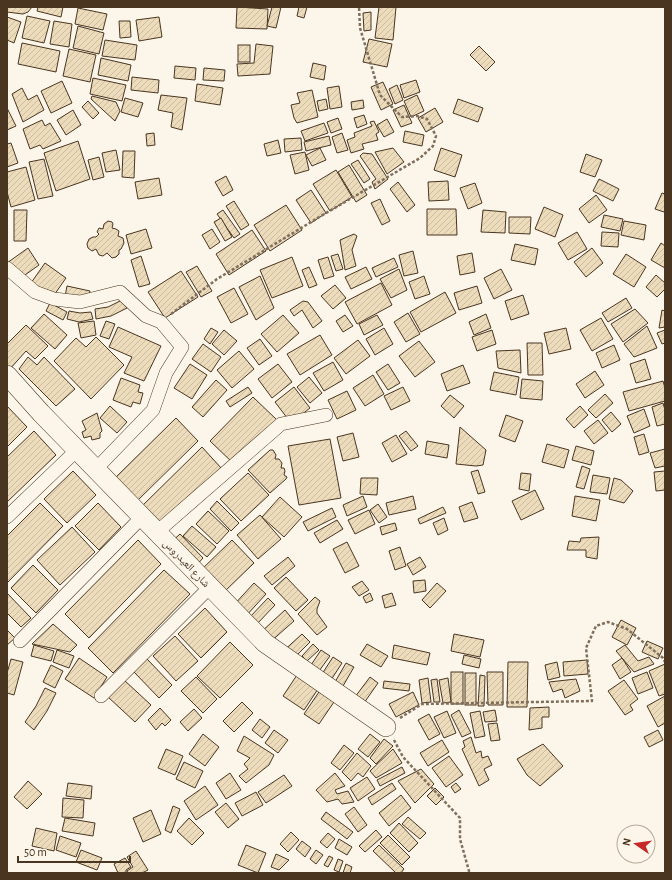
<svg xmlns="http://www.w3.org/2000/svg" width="672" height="880" viewBox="0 0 672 880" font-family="'Alegreya Sans','Noto Naskh Arabic',sans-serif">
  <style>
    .building { fill: url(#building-hatch); stroke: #4a3520 }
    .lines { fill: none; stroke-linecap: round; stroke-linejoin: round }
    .street-casing { stroke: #4a3520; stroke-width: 14 }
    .secondary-casing { stroke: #4a3520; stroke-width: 20 }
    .path { stroke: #7f6f5c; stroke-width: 2.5; stroke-dasharray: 3 2; stroke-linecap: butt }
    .street { stroke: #fbf6e9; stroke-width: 13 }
    .secondary { stroke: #fbf6e9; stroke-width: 19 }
    .labels { text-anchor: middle; stroke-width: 3; stroke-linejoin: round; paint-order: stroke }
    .street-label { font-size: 11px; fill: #4a3520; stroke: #fbf6e9 }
  </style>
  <defs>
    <pattern id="building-hatch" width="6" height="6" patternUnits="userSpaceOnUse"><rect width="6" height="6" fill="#ecdcbc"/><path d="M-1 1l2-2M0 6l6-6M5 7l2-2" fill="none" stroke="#ccbda1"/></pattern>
  </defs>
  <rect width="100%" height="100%" fill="#fbf6e9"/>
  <g class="building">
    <path d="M7,7H32L28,12L23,14L7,12Z"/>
    <path d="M38,7H63L61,17L37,11Z"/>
    <path d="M237,7L268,9L267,29L236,28Z"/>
    <path d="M272,7H281L276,28L267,26Z"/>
    <path d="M299,7H307L304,18L297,16Z"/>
    <path d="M379,7H396L393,40L375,38Z"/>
    <path d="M78,8L107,14L103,30L75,24Z"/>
    <path d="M371,12V30L364,31L363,13Z"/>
    <path d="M27,16L50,21L44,43L22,38Z"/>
    <path d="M7,17L21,22L14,43L7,40Z"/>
    <path d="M159,17L162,37L139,41L136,20Z"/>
    <path d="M54,21L72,24L69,47L50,44Z"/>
    <path d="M119,21H130L131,37L120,38Z"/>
    <path d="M78,26L104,33L99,54L73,48Z"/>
    <path d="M369,39L392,44L387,67L363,62Z"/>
    <path d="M105,40L137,45L135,60L102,56Z"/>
    <path d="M22,43L60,51L56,72L18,64Z"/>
    <path d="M256,44L273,46L270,74L238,76L237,64L254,63Z"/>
    <rect x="238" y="45" width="12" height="17"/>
    <path d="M479,46L495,62L486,71L470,55Z"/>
    <path d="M69,49L96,55L90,82L63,76Z"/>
    <path d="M101,58L131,65L128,81L98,75Z"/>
    <path d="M313,63L326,66L324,80L310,77Z"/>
    <path d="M175,66L196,68L195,80L174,78Z"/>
    <path d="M204,68L225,70L224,81L203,80Z"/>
    <path d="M132,77L159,80L158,93L131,90Z"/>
    <path d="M93,78L126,85L122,101L90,94Z"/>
    <path d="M416,80L420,92L404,98L400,85Z"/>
    <path d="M62,81L72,103L51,113L41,91Z"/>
    <path d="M383,82L393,104L381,110L371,87Z"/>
    <path d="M197,84L223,88L220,105L195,101Z"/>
    <path d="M397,85L403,100L395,104L389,89Z"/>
    <path d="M339,86L342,107L330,109L327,88Z"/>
    <path d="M22,88L28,100L37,95L44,110L23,122L12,94Z"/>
    <path d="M312,90L318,117L297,123L294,118L291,105L300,103L297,93Z"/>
    <path d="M161,95L187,98L182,130L171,127L173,113L158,110Z"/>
    <path d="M417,95L424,111L411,117L404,101Z"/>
    <path d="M92,96L116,102L120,111L115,121L91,99Z"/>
    <path d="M125,98L143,103L138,117L121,112Z"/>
    <path d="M326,99L328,109L319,111L317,101Z"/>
    <path d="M458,99L483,108L478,122L453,113Z"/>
    <path d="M363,100L364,108L352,110L351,102Z"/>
    <path d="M88,101L99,113L93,119L82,107Z"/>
    <path d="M404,105L412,123L401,127L393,110Z"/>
    <path d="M7,108L16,126L7,130Z"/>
    <path d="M435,108L443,122L426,132L418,118Z"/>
    <path d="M73,110L81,125L66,135L57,120Z"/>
    <path d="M364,115L367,124L357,128L354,118Z"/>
    <path d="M338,118L342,129L331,133L327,122Z"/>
    <path d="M387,119L394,132L384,137L377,125Z"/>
    <path d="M42,120L45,126L50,123L61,141L43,149L40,145L30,149L23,129Z"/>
    <path d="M374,121L379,132L376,134L378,140L362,144L364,149L351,153L347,140L355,137L354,133L372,126L370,122Z"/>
    <path d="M324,123L328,133L305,141L301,131Z"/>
    <path d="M405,131L424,135L422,146L403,142Z"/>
    <path d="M154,133L155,145L147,146L146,134Z"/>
    <path d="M342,133L348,150L337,153L332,137Z"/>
    <path d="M329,136L331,145L306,151L304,142Z"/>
    <path d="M301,138L302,150L285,152L284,139Z"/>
    <path d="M278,140L281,153L267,156L264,144Z"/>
    <path d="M78,141L90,179L56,191L44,153Z"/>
    <path d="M11,143L18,163L7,167V144Z"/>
    <path d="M320,148L326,160L312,166L306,155Z"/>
    <path d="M393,148L404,162L387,174L375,152Z"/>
    <path d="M441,148L462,155L455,177L434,170Z"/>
    <path d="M116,150L120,170L106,172L102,153Z"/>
    <path d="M123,151H135L134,178L122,177Z"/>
    <path d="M305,152L309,170L295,174L290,155Z"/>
    <path d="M363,153L372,154L388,179L375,189L372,182L376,179L360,156Z"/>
    <path d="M586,154L602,160L595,177L580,172Z"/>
    <path d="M99,157L104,177L93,180L88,160Z"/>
    <path d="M44,159L53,196L38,199L29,162Z"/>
    <path d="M358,160L370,179L364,183L351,164Z"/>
    <path d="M349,165L367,195L356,202L338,172Z"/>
    <path d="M26,167L35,200L11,207L7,192V172Z"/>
    <path d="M336,170L352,197L330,211L313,184Z"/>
    <path d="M226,176L233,190L223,196L215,182Z"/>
    <path d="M159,178L162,195L138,199L135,182Z"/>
    <path d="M599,179L619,189L613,201L593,191Z"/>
    <path d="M448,181L449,200L429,201L428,182Z"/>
    <path d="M398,182L415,205L407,212L390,189Z"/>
    <path d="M475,183L482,203L468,209L460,188Z"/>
    <path d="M311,190L326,213L311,223L296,200Z"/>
    <path d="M662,193L665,194V210L664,212L655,209Z"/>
    <path d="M596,195L607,210L589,223L579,209Z"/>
    <path d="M380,199L390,221L382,225L371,203Z"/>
    <path d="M234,201L249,225L241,230L226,206Z"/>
    <path d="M286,205L302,230L270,251L254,225Z"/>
    <path d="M544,207L563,215L555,237L535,229Z"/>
    <path d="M427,209H456L457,235H427Z"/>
    <path d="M14,210H27L26,241H14Z"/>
    <path d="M223,210L240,234L234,238L217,214Z"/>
    <path d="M483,210L506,212L505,233L481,232Z"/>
    <path d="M604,215L623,219L620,231L601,227Z"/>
    <path d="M509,217H531L530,234L509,233Z"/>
    <path d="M221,218L232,237L225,241L214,222Z"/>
    <path d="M108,221L112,222L113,224L112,228L116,229L119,231L118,236L123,238L124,243L121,249L119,250V254L116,257L112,258L107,253L103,256L99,255L96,249L92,251L88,248L87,244L89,239L93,237H96L99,234L97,232L99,228L103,229L104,224Z"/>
    <path d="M624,221L646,225L644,240L621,235Z"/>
    <path d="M146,229L152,248L131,254L126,235Z"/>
    <path d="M212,229L220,242L210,249L202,235Z"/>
    <path d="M252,230L266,251L229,275L216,254Z"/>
    <path d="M577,232L587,249L568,260L558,243Z"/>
    <path d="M602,232L619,233L618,247L601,246Z"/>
    <path d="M354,234L357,236L352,250L356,266L345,270L340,240Z"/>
    <path d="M661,243L665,246V268L651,260Z"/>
    <path d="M515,244L538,249L535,265L511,260Z"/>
    <path d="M28,248L39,265L18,280L7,263Z"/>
    <path d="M592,248L603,263L586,277L574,262Z"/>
    <path d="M413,251L418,273L404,276L399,255Z"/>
    <path d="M472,253L475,272L460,275L457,256Z"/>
    <path d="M338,254L343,269L336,271L331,256Z"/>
    <path d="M626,254L646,267L634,287L613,274Z"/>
    <path d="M141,256L150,284L139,287L131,260Z"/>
    <path d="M292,257L303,286L272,298L260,270Z"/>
    <path d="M328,257L334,276L324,279L318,260Z"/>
    <path d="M394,258L398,267L376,277L372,268Z"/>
    <path d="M45,263L66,278L52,298L31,283Z"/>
    <path d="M197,266L212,291L201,297L186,272Z"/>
    <path d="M309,267L317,285L309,288L302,270Z"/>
    <path d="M366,267L372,279L351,289L345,277Z"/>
    <path d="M399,269L407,290L391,298L380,279Z"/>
    <path d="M501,269L512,290L494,299L484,278Z"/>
    <path d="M181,271L198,297L165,318L148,292Z"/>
    <path d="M656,275L665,283V289L657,297L646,287Z"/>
    <path d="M260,276L274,308L256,320L239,287Z"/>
    <path d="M424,276L430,294L415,299L409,282Z"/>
    <path d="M381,283L392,305L357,324L345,302Z"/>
    <path d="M335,285L346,298L333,309L321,296Z"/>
    <path d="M67,286L90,291L86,307L64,302Z"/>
    <path d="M477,286L482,303L459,310L454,293Z"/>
    <path d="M234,288L248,314L231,323L217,297Z"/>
    <path d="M445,292L456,313L421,332L410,312Z"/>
    <path d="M523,295L529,314L511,320L505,301Z"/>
    <path d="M626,298L632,308L608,322L602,313Z"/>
    <path d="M122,300L127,308L111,316L96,319L95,309L108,307Z"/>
    <path d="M303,301L308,302L322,321L313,328L302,310L294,316L290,310Z"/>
    <path d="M50,303L67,312L63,320L46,311Z"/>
    <path d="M635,309L648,323L623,342L611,324Z"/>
    <path d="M662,310L665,311V327L659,328Z"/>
    <path d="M69,311L80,313L91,312L93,319L79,322L67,319Z"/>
    <path d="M408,313L420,334L406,342L394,322Z"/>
    <path d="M44,314L67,335L55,349L31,328Z"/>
    <path d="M486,314L491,328L474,335L469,322Z"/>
    <path d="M283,315L299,333L277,352L261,334Z"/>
    <path d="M345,315L353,326L343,332L336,321Z"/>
    <path d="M377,315L383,325L364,335L359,324Z"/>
    <path d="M601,318L613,339L592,351L580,330Z"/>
    <path d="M94,321L96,335L81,338L78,323Z"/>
    <path d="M106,321L115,324L109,339L100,336Z"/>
    <path d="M26,325L48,346L35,359L26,351L9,370L7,368V344Z"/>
    <path d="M647,326L657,348L634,357L624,344Z"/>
    <path d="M118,327L161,346L144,381L124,373L132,357L109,347Z"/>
    <path d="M211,328L218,332L210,344L204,339Z"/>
    <path d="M384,328L393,344L375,355L366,339Z"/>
    <path d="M566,328L571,349L549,354L544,333Z"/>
    <path d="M224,330L237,341L224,355L212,344Z"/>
    <path d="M492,330L496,344L477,351L472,337Z"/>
    <path d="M665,330V343L662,344L657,333Z"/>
    <path d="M320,335L332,355L300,375L287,354Z"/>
    <path d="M96,337L124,365L91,399L54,361L76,338L86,347Z"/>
    <path d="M260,339L272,356L259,365L247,348Z"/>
    <path d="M358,340L370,356L346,374L334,358Z"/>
    <path d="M419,341L435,362L415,377L399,356Z"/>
    <path d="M527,343H542L543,375H528Z"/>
    <path d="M203,344L221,357L211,372L192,359Z"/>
    <path d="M614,345L620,360L602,368L596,353Z"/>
    <path d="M520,350L521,373L498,368L496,351Z"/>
    <path d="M239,351L254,369L232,388L217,370Z"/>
    <path d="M28,357L37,365L44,357L75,389L56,406L19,369Z"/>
    <path d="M645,359L651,379L636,383L630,364Z"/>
    <path d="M333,362L343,380L324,391L313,373Z"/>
    <path d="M190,364L207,375L192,399L174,388Z"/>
    <path d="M278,364L292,382L272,398L258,379Z"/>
    <path d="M388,364L400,383L388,390L376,372Z"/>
    <path d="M463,365L470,383L447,391L441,374Z"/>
    <path d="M595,371L604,385L585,398L576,384Z"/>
    <path d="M494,372L519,377L516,395L490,390Z"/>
    <path d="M373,375L384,394L365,406L353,388Z"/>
    <path d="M309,377L322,393L310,403L297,387Z"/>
    <path d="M121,378L140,385L138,392L143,393L140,404L133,402L131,407L113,400Z"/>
    <path d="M522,379L543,381L542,400L520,398Z"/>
    <path d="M216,380L227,390L203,417L192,407Z"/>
    <path d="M663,381L665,388V401L629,411L623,392Z"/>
    <path d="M248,387L252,393L230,407L226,401Z"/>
    <path d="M294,387L310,408L291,423L275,402Z"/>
    <path d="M403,387L410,401L391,410L384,396Z"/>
    <path d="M347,391L356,410L337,419L328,400Z"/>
    <path d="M605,394L613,403L596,418L588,410Z"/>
    <path d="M450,395L464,406L454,418L441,406Z"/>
    <path d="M253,397L277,420L234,464L210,441Z"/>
    <path d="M663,403L665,410V424L657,426L652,407Z"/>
    <path d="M7,406L27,427L7,447Z"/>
    <path d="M110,406L127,422L117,433L100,418Z"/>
    <path d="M580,406L588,415L574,428L566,419Z"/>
    <path d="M644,409L650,426L634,433L627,416Z"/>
    <path d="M611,412L621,424L612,432L602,420Z"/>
    <path d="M97,413L102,431L100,433V438L92,440L91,436L84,438L82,432L86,430L82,421Z"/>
    <path d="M506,415L523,421L515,442L499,436Z"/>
    <path d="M176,418L198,441L134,504L112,481Z"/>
    <path d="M598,420L608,433L594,444L584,431Z"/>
    <path d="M460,427L486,450L483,465L476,466L456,464Z"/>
    <path d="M34,431L56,455L7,502V457Z"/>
    <path d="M406,431L418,446L411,451L399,436Z"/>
    <path d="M353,433L359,457L343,461L337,437Z"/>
    <path d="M644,434L649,452L639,455L634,437Z"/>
    <path d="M396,435L407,454L392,462L382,443Z"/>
    <path d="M330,439L341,498L299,505L288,446Z"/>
    <path d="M427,441L449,445L447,458L425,454Z"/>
    <path d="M547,444L569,450L564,468L542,462Z"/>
    <path d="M576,446L594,451L591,465L572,460Z"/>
    <path d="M202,447L222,469L159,531L138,510Z"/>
    <path d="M665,449V466L655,468L650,453Z"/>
    <path d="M270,450H273L276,455L275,459H279L282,463L281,468H284L285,471L284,475L287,477L286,479L270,493L248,470Z"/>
    <path d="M582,466L590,469L584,489L576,487Z"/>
    <path d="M478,470L485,492L478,494L471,472Z"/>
    <path d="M73,471L96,495L67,523L44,499Z"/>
    <path d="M665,471V490L656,491L654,472Z"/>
    <path d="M248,473L269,495L241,521L220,499Z"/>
    <path d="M521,473L531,474L529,491L519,489Z"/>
    <path d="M593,475L610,478L607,494L590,492Z"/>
    <path d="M361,478H378L377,495L360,494Z"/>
    <path d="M614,478L621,480L633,491L624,503L609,499Z"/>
    <path d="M535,490L544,509L521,520L512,501Z"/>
    <path d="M363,496L367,507L347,516L343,505Z"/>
    <path d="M413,496L416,509L389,515L386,503Z"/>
    <path d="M575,496L600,500L596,521L572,516Z"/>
    <path d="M280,497L302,517L284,537L262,517Z"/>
    <path d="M217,501L239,523L231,531L210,509Z"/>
    <path d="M472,502L478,518L464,522L459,507Z"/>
    <path d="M40,503L63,526L7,583V536Z"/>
    <path d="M98,503L121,527L99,550L75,526Z"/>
    <path d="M378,504L387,517L379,523L370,510Z"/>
    <path d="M443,507L446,513L420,524L418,519Z"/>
    <path d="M332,508L336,517L308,531L303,522Z"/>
    <path d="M369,510L375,524L355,534L348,520Z"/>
    <path d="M208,511L229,531L217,544L196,524Z"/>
    <path d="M260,515L281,539L258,559L237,535Z"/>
    <path d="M444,518L448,530L438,535L433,523Z"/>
    <path d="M337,520L343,529L320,543L314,533Z"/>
    <path d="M395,523L397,530L382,535L380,527Z"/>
    <path d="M192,526L216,547L207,557L183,536Z"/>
    <path d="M72,527L95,552L60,585L37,560Z"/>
    <path d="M180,534L203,558L193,569L169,544Z"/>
    <path d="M599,537L597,559L586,557V550H567L569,541L580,542L581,538Z"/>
    <path d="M138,540L161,564L89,638L65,614Z"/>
    <path d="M232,540L254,563L222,594L200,571Z"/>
    <path d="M347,542L359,566L345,573L333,549Z"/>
    <path d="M400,547L406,566L395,570L389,551Z"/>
    <path d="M288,557L295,566L272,585L264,576Z"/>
    <path d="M420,557L426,567L413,575L407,564Z"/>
    <path d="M33,565L58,590L36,613L11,588Z"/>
    <path d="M164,570L190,594L113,673L88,648Z"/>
    <path d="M286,577L308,600L296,611L274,588Z"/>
    <path d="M425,580L426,591L414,593L413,581Z"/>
    <path d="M362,581L369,590L359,596L352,587Z"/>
    <path d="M254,583L266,594L245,617L232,607Z"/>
    <path d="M437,583L446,591L430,608L422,600Z"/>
    <path d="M7,593L31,618L21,627L7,613Z"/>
    <path d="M370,593L373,600L366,603L363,597Z"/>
    <path d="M392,593L396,605L385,608L382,596Z"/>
    <path d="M315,597L320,601L317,609V613L327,627L317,635L298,614Z"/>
    <path d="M268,598L275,605L256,625L249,618Z"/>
    <path d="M205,608L227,632L201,658L178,634Z"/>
    <path d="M285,610L294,621L269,643L260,633Z"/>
    <path d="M621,620L636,628L627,645L612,637Z"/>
    <path d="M53,624L77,645L70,652L32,644Z"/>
    <path d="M7,630L15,638L7,645Z"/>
    <path d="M302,634L310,642L289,663L280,654Z"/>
    <path d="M454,634L484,640L480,657L451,651Z"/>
    <path d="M175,636L198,661L176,681L153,656Z"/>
    <path d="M647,641L663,648L658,659L642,652Z"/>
    <path d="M230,642L253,665L220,698L197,676Z"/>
    <path d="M313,644L319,650L307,661L302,656Z"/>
    <path d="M367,644L388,656L381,667L360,655Z"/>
    <path d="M34,645L54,651L51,661L31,656Z"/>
    <path d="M394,645L430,653L427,665L392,658Z"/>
    <path d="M625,645L638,661L649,657L654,664L634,672L616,651Z"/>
    <path d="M57,650L74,656L69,668L53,662Z"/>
    <path d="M321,650L330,656L319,671L311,665Z"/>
    <path d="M464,655L481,659L479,668L462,664Z"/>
    <path d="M333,657L342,663L331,680L322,674Z"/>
    <path d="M79,658L107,677L94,698L65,679Z"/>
    <path d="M622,658L631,672L620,679L612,665Z"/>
    <path d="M11,659L23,662L14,695L7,693V673Z"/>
    <path d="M147,659L172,685L159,698L134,672Z"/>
    <path d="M587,660L588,674L564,676L563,662Z"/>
    <path d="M508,662H528L527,707H507Z"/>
    <path d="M557,662L560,677L548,680L545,665Z"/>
    <path d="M346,663L354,667L343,686L335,682Z"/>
    <path d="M665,664V694L659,696L649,671Z"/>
    <path d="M51,665L63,671L55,688L43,682Z"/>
    <rect x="451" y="672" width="12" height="32"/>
    <path d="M487,672H503V705H488Z"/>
    <path d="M647,672L653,688L638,694L632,678Z"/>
    <rect x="465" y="673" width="11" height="32"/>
    <path d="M297,675L318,689L304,710L283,696Z"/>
    <path d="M480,675L485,676L484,706H478Z"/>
    <path d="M196,677L217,699L203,713L181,691Z"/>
    <path d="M370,677L378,683L364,703L355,697Z"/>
    <path d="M428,678L431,702L422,703L419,680Z"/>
    <path d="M448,678L451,702L443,703L439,680Z"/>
    <path d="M437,679L440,702H434L431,680Z"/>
    <path d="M576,679L580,691L565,698L562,689L553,692L549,682Z"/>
    <path d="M124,680L151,705L135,722L108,697Z"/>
    <path d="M624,680L638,699L630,705L633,710L625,715L608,691Z"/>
    <path d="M384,681L410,684L409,691L383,688Z"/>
    <path d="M45,688L56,693L47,711L34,730L25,722L36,706Z"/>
    <path d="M321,689L336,699L319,724L304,714Z"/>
    <path d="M413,692L419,705L396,717L389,704Z"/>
    <path d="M665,696V723L658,727L647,706Z"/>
    <path d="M242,702L253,713L234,732L223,721Z"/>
    <path d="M549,707V717H542V728L529,730L530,708Z"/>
    <path d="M160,708L171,720L165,726L162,723L156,730L148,720Z"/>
    <path d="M194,709L202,718L188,731L180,722Z"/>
    <path d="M459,710L471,733L462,737L451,715Z"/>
    <path d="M495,710L497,721L485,722L483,712Z"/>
    <path d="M447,711L456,733L444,738L434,717Z"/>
    <path d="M480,711L485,736L475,738L470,713Z"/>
    <path d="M429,714L440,734L429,740L418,720Z"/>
    <path d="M260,719L270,727L262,738L252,730Z"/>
    <path d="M497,723L500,740L491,741L488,724Z"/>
    <path d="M274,730L288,740L278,753L265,743Z"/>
    <path d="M658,730L663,740L649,747L644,737Z"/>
    <path d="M203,734L219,747L205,766L189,754Z"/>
    <path d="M370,734L380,742L368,757L358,749Z"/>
    <path d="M244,736L274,755L269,765L246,783L239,776L248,769L244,764L250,758L237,751Z"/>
    <path d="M471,737L476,753L481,751L482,758L488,756L492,765L484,769L489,780L479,786L462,749L465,747L463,741Z"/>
    <path d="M384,739L393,746L376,764L370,758Z"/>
    <path d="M442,740L449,752L428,766L420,753Z"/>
    <path d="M543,744L563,766L540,786L527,775L517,759Z"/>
    <path d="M344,745L354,753L340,770L331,763Z"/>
    <path d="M166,749L183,756L175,775L158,768Z"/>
    <path d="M393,749L402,763L376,778L370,771Z"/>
    <path d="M357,753L371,766L363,777L358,773L351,781L342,772Z"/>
    <path d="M449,756L463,775L446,787L432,768Z"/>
    <path d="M184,762L203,771L195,788L176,779Z"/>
    <path d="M402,767L405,773L380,786L377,780Z"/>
    <path d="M421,769L434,784L415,803L398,781Z"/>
    <path d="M230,773L241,790L226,799L216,783Z"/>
    <path d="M335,773L345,786L335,790L337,794L348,791L354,802L342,804L338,799L327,802L316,790Z"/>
    <path d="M284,775L292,786L266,803L258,792Z"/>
    <path d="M367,777L375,789L358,801L350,788Z"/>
    <path d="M28,781L42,794L27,809L14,797Z"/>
    <path d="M68,783L92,786L91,799L66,796Z"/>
    <path d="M392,783L396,789L372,805L368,798Z"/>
    <path d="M456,783L461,789L455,793L451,787Z"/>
    <path d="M205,786L218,805L196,820L184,801Z"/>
    <path d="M435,788L444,797L436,805L427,796Z"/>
    <path d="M256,792L263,805L242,816L235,803Z"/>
    <path d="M401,795L411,808L389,826L379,813Z"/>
    <path d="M63,798L84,800L83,818L62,817Z"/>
    <path d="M226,803L239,819L228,828L215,812Z"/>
    <path d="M173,806L180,809L171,833L165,830Z"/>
    <path d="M354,807L367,825L358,832L345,814Z"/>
    <path d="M151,810L161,834L143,842L133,818Z"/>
    <path d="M326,812L353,832L347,839L321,819Z"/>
    <path d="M408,817L426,833L420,839L402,824Z"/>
    <path d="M65,818L95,823L93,836L62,831Z"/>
    <path d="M189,818L204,833L192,845L177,831Z"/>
    <path d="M399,823L418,843L409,852L390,833Z"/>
    <path d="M36,828L57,833L54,851L32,846Z"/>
    <path d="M376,830L382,837L365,852L359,846Z"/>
    <path d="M291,832L299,840L288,852L280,844Z"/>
    <path d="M328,833L335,839L327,848L320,842Z"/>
    <path d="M388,835L410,857L402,865L380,843Z"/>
    <path d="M60,836L81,843L76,857L56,850Z"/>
    <path d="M339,839L352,847L347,855L335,848Z"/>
    <path d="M302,841L311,848L305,857L296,849Z"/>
    <path d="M246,845L266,853L258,873L238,865Z"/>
    <path d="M379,845L404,869L401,873H396L373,851Z"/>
    <path d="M81,850L102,858L97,870L76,862Z"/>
    <path d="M316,850L323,855L316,864L310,859Z"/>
    <path d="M136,851L148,870L142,873H128L127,871L133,867L127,857Z"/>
    <path d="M276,854L289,860L279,870L271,867Z"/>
    <path d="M329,856L333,858L328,867L324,865Z"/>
    <path d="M125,858L131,867L126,870V873H118L114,864Z"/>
    <path d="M338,859L343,861L339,872L334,870Z"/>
    <path d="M346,864L352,867L350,873H343Z"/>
  </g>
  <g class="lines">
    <defs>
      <g id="street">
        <path d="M7,268L35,292L54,299L80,302L120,292L146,316L161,322L182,347L166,373L153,410L96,469"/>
        <path d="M7,517L77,450"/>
        <path d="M157,532L281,424L326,415"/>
        <path d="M20,641L142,517"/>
        <path d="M101,696L210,587"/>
      </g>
      <path id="secondary" d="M7,375L41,413L265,643L386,727"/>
    </defs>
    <use href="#street" class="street-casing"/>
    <use href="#secondary" class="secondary-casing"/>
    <g class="path">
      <path d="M171,314L217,279L321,216L420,158L433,146L436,136L427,119L417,116L402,117L380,95L360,28L359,7"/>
      <path d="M400,718L422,704L592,701L586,648L596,626L608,622L627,629L663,658L665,662"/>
      <path d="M394,740L403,757L460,818V839L469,871L468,873"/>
    </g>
    <use href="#street" class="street"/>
    <use href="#secondary" class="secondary"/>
  </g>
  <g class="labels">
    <g class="street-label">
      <text transform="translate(187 563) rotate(46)" y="4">شارع العيدروس</text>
    </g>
  </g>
  <rect width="672" height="880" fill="none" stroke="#4a3520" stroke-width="16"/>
  <g transform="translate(636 844) rotate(283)"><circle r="19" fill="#fbf6e9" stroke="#b4a999"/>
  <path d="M0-3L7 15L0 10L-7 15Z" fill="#c62828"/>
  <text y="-6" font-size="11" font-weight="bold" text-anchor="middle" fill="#4a3520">N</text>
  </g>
  <path d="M18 856v6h112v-6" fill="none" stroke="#4a3520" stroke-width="2"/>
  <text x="24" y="856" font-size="12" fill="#4a3520" stroke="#fbf6e9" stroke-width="3" paint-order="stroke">50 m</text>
</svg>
